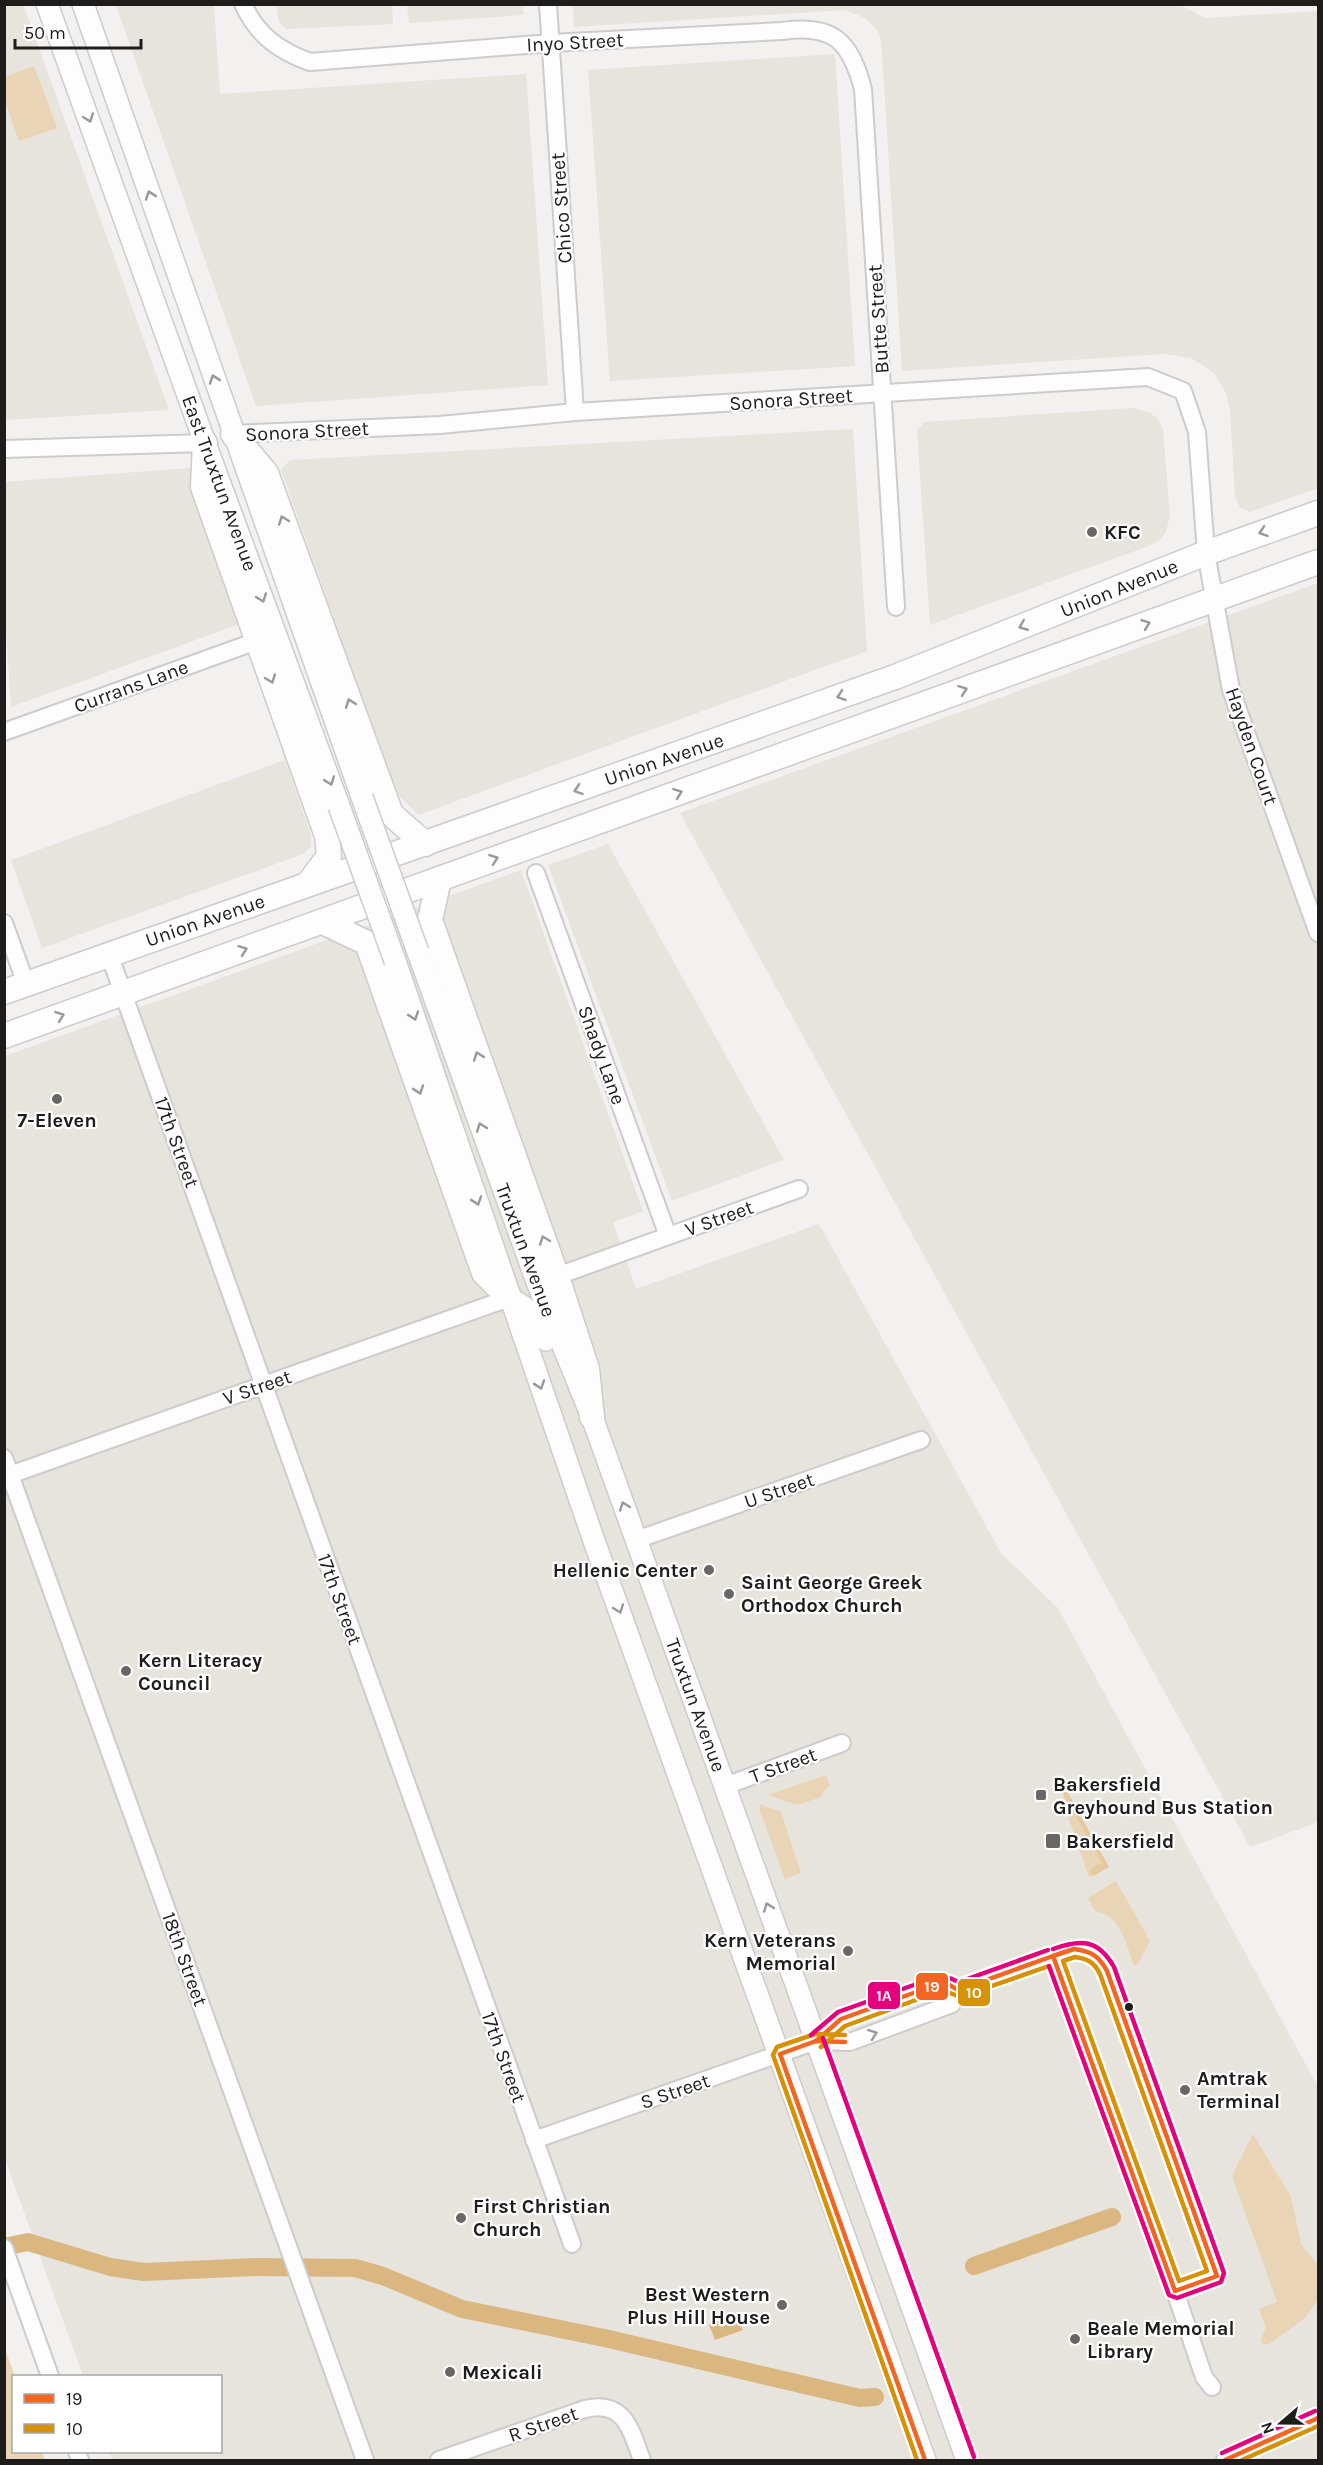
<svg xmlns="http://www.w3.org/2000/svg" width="1323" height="2465" viewBox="0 0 1323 2465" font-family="Karla,sans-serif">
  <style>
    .built { fill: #e7e3dd }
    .green { fill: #e9d4b6 }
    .forest { fill: #e6c99e }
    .water { fill: #dab780 }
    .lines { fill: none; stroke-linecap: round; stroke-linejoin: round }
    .canal { stroke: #dab780; stroke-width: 18 }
    .minor-casing { stroke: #cdcccb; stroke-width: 20 }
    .major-casing { stroke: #cdcccb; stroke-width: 24 }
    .highway-casing { stroke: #cdcccb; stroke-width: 27 }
    .minor { stroke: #fdfdfd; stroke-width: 16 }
    .major { stroke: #fdfdfd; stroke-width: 21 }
    .highway { stroke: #fdfdfd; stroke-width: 24 }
    .major-bridge-casing { stroke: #cdcccb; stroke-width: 24; stroke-linecap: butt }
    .major-bridge { stroke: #fdfdfd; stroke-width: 21 }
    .bus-1-casing { stroke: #fff; stroke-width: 9 }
    .bus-2-casing { stroke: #fff; stroke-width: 9 }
    .bus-3-casing { stroke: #fff; stroke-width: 9 }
    .bus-1 { stroke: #f26522; stroke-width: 4.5 }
    .bus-2 { stroke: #d69104; stroke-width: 4.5 }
    .bus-3 { stroke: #e5007d; stroke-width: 4.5 }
    .oneway { stroke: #999898 }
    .poi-dot { fill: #686766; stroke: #fff; stroke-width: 2 }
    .bus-dot { fill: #1e1d1c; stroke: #fff; stroke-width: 2 }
    .labels { text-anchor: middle; stroke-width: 4.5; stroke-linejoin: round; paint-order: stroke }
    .street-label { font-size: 20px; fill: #1e1d1c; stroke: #fff }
    .poi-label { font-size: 20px; font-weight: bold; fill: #1e1d1c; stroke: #fff; text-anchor: start }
    .line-badge { stroke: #fff; stroke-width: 2 }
    .badge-label { font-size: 16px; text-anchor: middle; font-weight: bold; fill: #fff }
  </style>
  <rect width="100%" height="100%" fill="#f2f1ef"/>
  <g class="built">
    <path d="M23,4L169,410L5,420L4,5Z"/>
    <path d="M116,5H214L220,94L526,74L548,385L256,406Z"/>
    <path d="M276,5H392L393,24L287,29L279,22Z"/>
    <path d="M407,5H523L524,15L409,23Z"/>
    <path d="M1180,5L1205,18L1318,11V488L1250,512L1240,507L1235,497L1230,410L1226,393L1214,373L1191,358L1164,354L902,371L881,39L876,29L865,18L845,10L574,27L573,5Z"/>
    <path d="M835,54L855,366L610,381L588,70Z"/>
    <path d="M1132,408L1149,412L1158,419L1163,429L1170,515L1166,532L1159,541L1149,546L930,625L917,430L924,422Z"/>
    <path d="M853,429L867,651L418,815L395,791L281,470L290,460Z"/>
    <path d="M190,468L245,622L11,707L4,602V482Z"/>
    <path d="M1318,583V1822L1250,1847L680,813Z"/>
    <path d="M285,760L311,835V846L303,854L42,948L11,860Z"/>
    <path d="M608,844L784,1160L672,1201L548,865Z"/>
    <path d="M521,870L643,1211L613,1222L636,1289L819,1224L1001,1553L1058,1608L1318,2087V2460H113L110,2452H220V2376H83L5,2159V1056Z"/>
  </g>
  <g class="green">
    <path d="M34,66L57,128L19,141L5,101V77Z"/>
    <path d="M826,1775L830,1786L824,1790L821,1797L797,1805L768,1795Z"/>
    <path d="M1064,1796L1102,1863L1091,1869L1093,1876L1089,1877L1063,1802Z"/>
    <path d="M761,1804L781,1812L801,1873L785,1879L759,1808Z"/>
    <path d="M1116,1881L1150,1941L1138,1964L1134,1966C1126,1944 1122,1916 1095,1911L1088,1898Z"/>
    <path d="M1253,2134L1291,2197L1301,2244L1318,2265V2299L1305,2318L1269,2344L1263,2345L1260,2341L1266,2328L1259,2309L1277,2302L1232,2176Z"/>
    <path d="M4,2347L15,2376L14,2452H42L45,2460H5Z"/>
  </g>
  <path class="forest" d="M1063,1784L1109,1867L1093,1876L1090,1869L1102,1863L1064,1796L1059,1786Z"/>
  <path class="water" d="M736,2314L743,2330L715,2340L709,2325Z"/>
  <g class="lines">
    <g class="canal">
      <path d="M4,2247L28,2242L110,2267L144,2272L256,2267L355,2268L383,2276L462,2309L609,2339L860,2398L875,2397"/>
      <path d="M974,2266L1112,2217"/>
    </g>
    <defs>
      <g id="minor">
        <path d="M243,4C257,35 279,51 310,62L551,43L782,31C834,24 850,41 863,89L896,607"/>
        <path d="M548,4L575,412"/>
        <path d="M233,434L440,425L575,412L1148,377L1183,391L1197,432L1206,553L1231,690L1318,933"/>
        <path d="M4,449L205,443"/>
        <path d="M4,732L257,641"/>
        <path d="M536,873L668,1236"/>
        <path d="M4,923L26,984"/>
        <path d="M109,954L572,2244"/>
        <path d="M549,1279L799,1189"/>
        <path d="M4,1458L365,2460"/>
        <path d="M4,1477L509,1298"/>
        <path d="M636,1540L921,1440"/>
        <path d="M725,1786L842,1743"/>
        <path d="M816,2041L841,2019L944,1982L958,1990L1053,1956L1175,2291L1204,2377L1212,2387"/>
        <path d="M534,2140L816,2041L850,2042L952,2004L958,1990"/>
        <path d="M4,2248L50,2376"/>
        <path d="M77,2452L80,2460"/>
        <path d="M439,2460L585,2409C625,2399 631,2431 642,2460"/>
        <path d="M1225,2460L1318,2418"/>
      </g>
      <g id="major">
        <path d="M47,4L205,443L339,806"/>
        <path d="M83,4L362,797"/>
        <path d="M418,952L537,1282L592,1417L967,2460"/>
        <path d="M395,961L593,1538L925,2460"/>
        <path d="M509,1298C532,1310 536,1316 546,1340"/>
      </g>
      <g id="highway">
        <path d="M233,434L266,473L391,814L425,844"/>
        <path d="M205,443L203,487L327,836L329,856L308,884"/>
        <path d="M439,879L430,920L557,1277L587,1369L592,1417"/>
        <path d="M323,922L367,943L484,1273L509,1298"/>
        <path d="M4,992L895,677L1206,553L1318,513"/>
        <path d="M4,1036L1318,562"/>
      </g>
    </defs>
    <use href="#minor" class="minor-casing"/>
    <use href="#major" class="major-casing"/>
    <use href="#highway" class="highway-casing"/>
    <use href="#minor" class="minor"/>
    <use href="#major" class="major"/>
    <use href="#highway" class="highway"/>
    <defs>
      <g id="major-bridge">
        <path d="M362,797L418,952"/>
        <path d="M339,806L395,961"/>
      </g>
    </defs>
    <use href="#major-bridge" class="major-bridge-casing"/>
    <use href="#major-bridge" class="major-bridge"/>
    <defs>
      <g id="bus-1">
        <path d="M1074,1949C1091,1951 1099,1956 1107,1971L1217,2276L1175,2291L1053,1956Z"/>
        <path d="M816,2041L841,2019L944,1982L958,1990L1053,1956"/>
        <path d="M845,2042L816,2041L780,2054L925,2460"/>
        <path d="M1225,2460L1318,2418"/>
      </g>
      <g id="bus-2">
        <path d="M1075,1957C1088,1959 1094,1962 1100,1974L1207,2271L1179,2281L1063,1961Z"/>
        <path d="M845,2035L815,2034L777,2047L773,2055L917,2460"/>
        <path d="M821,2047L845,2026L943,1990L960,1997L1049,1966"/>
        <path d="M1242,2460L1318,2426"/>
      </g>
      <g id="bus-3">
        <path d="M1049,1966L1169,2295L1177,2298L1221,2282L1224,2273L1114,1967C1098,1939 1081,1939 1053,1949"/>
        <path d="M811,2035L838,2012L942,1975L959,1982L1048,1950"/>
        <path d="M823,2038L974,2457"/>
        <path d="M1222,2453L1315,2411"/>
      </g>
    </defs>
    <use href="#bus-1" class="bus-1-casing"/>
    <use href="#bus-2" class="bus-2-casing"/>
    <use href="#bus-3" class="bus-3-casing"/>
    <use href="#bus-1" class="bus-1"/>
    <use href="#bus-2" class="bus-2"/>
    <use href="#bus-3" class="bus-3"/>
  </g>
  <defs><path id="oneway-chevron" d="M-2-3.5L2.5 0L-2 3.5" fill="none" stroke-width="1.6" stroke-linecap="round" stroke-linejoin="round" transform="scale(1.5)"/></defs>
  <g class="oneway">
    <use href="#oneway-chevron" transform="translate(89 118) rotate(70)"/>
    <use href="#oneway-chevron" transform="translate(150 195) rotate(-109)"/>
    <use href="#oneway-chevron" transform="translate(214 379) rotate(-109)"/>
    <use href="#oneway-chevron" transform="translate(283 520) rotate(-110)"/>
    <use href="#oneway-chevron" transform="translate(1263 532) rotate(161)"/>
    <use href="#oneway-chevron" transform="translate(262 598) rotate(70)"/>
    <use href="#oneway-chevron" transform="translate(1146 624) rotate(-20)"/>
    <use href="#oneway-chevron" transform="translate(1023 626) rotate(158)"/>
    <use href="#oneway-chevron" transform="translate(271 679) rotate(70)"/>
    <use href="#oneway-chevron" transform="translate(963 690) rotate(-20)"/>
    <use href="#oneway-chevron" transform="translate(841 696) rotate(161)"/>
    <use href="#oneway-chevron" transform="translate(350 703) rotate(-110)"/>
    <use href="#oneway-chevron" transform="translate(330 781) rotate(70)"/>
    <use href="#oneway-chevron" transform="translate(578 790) rotate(161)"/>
    <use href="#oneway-chevron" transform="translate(678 793) rotate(-20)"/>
    <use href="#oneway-chevron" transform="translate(494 859) rotate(-20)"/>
    <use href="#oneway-chevron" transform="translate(243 950) rotate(-20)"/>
    <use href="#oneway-chevron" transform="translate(60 1016) rotate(-20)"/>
    <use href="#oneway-chevron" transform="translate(414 1016) rotate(71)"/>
    <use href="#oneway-chevron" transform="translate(478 1056) rotate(-110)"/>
    <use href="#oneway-chevron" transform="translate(419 1090) rotate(71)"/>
    <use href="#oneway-chevron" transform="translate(481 1127) rotate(-110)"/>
    <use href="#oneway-chevron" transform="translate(477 1201) rotate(71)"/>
    <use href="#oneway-chevron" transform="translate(544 1240) rotate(-110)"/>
    <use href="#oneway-chevron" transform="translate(540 1385) rotate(71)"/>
    <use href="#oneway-chevron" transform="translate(624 1506) rotate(-110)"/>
    <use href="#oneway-chevron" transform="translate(619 1609) rotate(70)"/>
    <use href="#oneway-chevron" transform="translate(768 1907) rotate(-110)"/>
    <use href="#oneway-chevron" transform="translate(873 2034) rotate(-20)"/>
  </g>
  <g class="poi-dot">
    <circle cx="1092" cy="532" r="6"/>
    <circle cx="57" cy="1099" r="6"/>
    <circle cx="709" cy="1570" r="6"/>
    <circle cx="729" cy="1594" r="6"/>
    <circle cx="126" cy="1671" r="6"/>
    <rect x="1035" y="1789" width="12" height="12" rx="3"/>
    <rect x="1045" y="1833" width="16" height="16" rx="3"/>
    <circle cx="848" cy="1951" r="6"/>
    <circle cx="1185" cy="2090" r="6"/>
    <circle cx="461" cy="2218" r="6"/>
    <circle cx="782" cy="2305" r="6"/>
    <circle cx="1075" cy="2339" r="6"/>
    <circle cx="450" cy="2372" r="6"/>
  </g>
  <circle class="bus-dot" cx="1129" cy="2007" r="5"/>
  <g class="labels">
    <g class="street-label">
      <text transform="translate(575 42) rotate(-3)" y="7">Inyo Street</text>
      <text transform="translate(561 208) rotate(-94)" y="7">Chico Street</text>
      <text transform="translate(878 319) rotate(-94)" y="7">Butte Street</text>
      <text transform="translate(791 399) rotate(-4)" y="7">Sonora Street</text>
      <text transform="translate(307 431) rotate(-3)" y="7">Sonora Street</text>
      <text transform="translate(220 483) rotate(70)" y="7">East Truxtun Avenue</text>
      <text transform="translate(1119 588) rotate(-22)" y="7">Union Avenue</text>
      <text transform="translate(131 686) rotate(-20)" y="7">Currans Lane</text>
      <text transform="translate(1252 746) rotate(71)" y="7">Hayden Court</text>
      <text transform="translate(664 759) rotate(-19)" y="7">Union Avenue</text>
      <text transform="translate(205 920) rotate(-19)" y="7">Union Avenue</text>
      <text transform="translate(602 1055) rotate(70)" y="7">Shady Lane</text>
      <text transform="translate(177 1142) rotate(70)" y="7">17th Street</text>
      <text transform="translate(719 1218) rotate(-20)" y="7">V Street</text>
      <text transform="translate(526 1250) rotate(70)" y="7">Truxtun Avenue</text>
      <text transform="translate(257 1387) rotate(-19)" y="7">V Street</text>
      <text transform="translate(779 1490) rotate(-19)" y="7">U Street</text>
      <text transform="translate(340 1599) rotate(70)" y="7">17th Street</text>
      <text transform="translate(696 1705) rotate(70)" y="7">Truxtun Avenue</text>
      <text transform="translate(783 1765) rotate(-20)" y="7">T Street</text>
      <text transform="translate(185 1959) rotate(70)" y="7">18th Street</text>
      <text transform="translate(504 2057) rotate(70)" y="7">17th Street</text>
      <text transform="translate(675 2091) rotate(-19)" y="7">S Street</text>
      <text transform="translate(543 2424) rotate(-19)" y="7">R Street</text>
    </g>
    <g class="poi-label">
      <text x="1104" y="539">KFC</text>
      <text x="57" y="1127" text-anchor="middle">7-Eleven</text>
      <text x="697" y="1577" text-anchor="end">Hellenic Center</text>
      <text x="741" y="1589">Saint George Greek<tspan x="741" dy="23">Orthodox Church</tspan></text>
      <text x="138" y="1667">Kern Literacy<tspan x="138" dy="23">Council</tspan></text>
      <text x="1053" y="1791">Bakersfield<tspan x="1053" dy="23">Greyhound Bus Station</tspan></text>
      <text x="1066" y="1848">Bakersfield</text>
      <text x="836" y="1947" text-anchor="end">Kern Veterans<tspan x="836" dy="23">Memorial</tspan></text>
      <text x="1197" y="2085">Amtrak<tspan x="1197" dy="23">Terminal</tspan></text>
      <text x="473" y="2213">First Christian<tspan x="473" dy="23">Church</tspan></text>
      <text x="770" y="2301" text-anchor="end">Best Western<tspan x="770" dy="23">Plus Hill House</tspan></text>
      <text x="1087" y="2335">Beale Memorial<tspan x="1087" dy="23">Library</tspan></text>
      <text x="462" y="2379">Mexicali</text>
    </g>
  </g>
  <g class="line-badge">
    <rect x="915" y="1972" width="34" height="29" rx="6" fill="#f26522"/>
    <rect x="957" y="1978" width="34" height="29" rx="6" fill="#d69104"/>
    <rect x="867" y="1981" width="34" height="29" rx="6" fill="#e5007d"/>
  </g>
  <g class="badge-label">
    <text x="932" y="1992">19</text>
    <text x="974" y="1998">10</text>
    <text x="884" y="2001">1A</text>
  </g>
  <rect width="1323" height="2465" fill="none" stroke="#1e1d1c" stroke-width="12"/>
  <rect x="12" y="2375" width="210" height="78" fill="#ffffff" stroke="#a5a5a4" stroke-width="1.5"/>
  <rect x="24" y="2394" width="30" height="9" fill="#f26522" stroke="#a5a5a4" stroke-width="1.5"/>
  <text x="66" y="2405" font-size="18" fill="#1e1d1c">19</text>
  <rect x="24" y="2424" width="30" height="9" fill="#d69104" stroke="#a5a5a4" stroke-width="1.5"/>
  <text x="66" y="2435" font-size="18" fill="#1e1d1c">10</text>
  <g transform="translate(1281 2423) rotate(250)" stroke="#ffffff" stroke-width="4.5" paint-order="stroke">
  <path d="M0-4.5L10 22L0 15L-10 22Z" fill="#1e1d1c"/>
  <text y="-9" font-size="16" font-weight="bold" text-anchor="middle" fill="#1e1d1c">N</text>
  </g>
  <path d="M15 39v9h126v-9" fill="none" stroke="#1e1d1c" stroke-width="3"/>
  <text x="24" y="39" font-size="18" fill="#1e1d1c" stroke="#ffffff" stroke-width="4.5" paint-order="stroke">50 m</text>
</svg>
